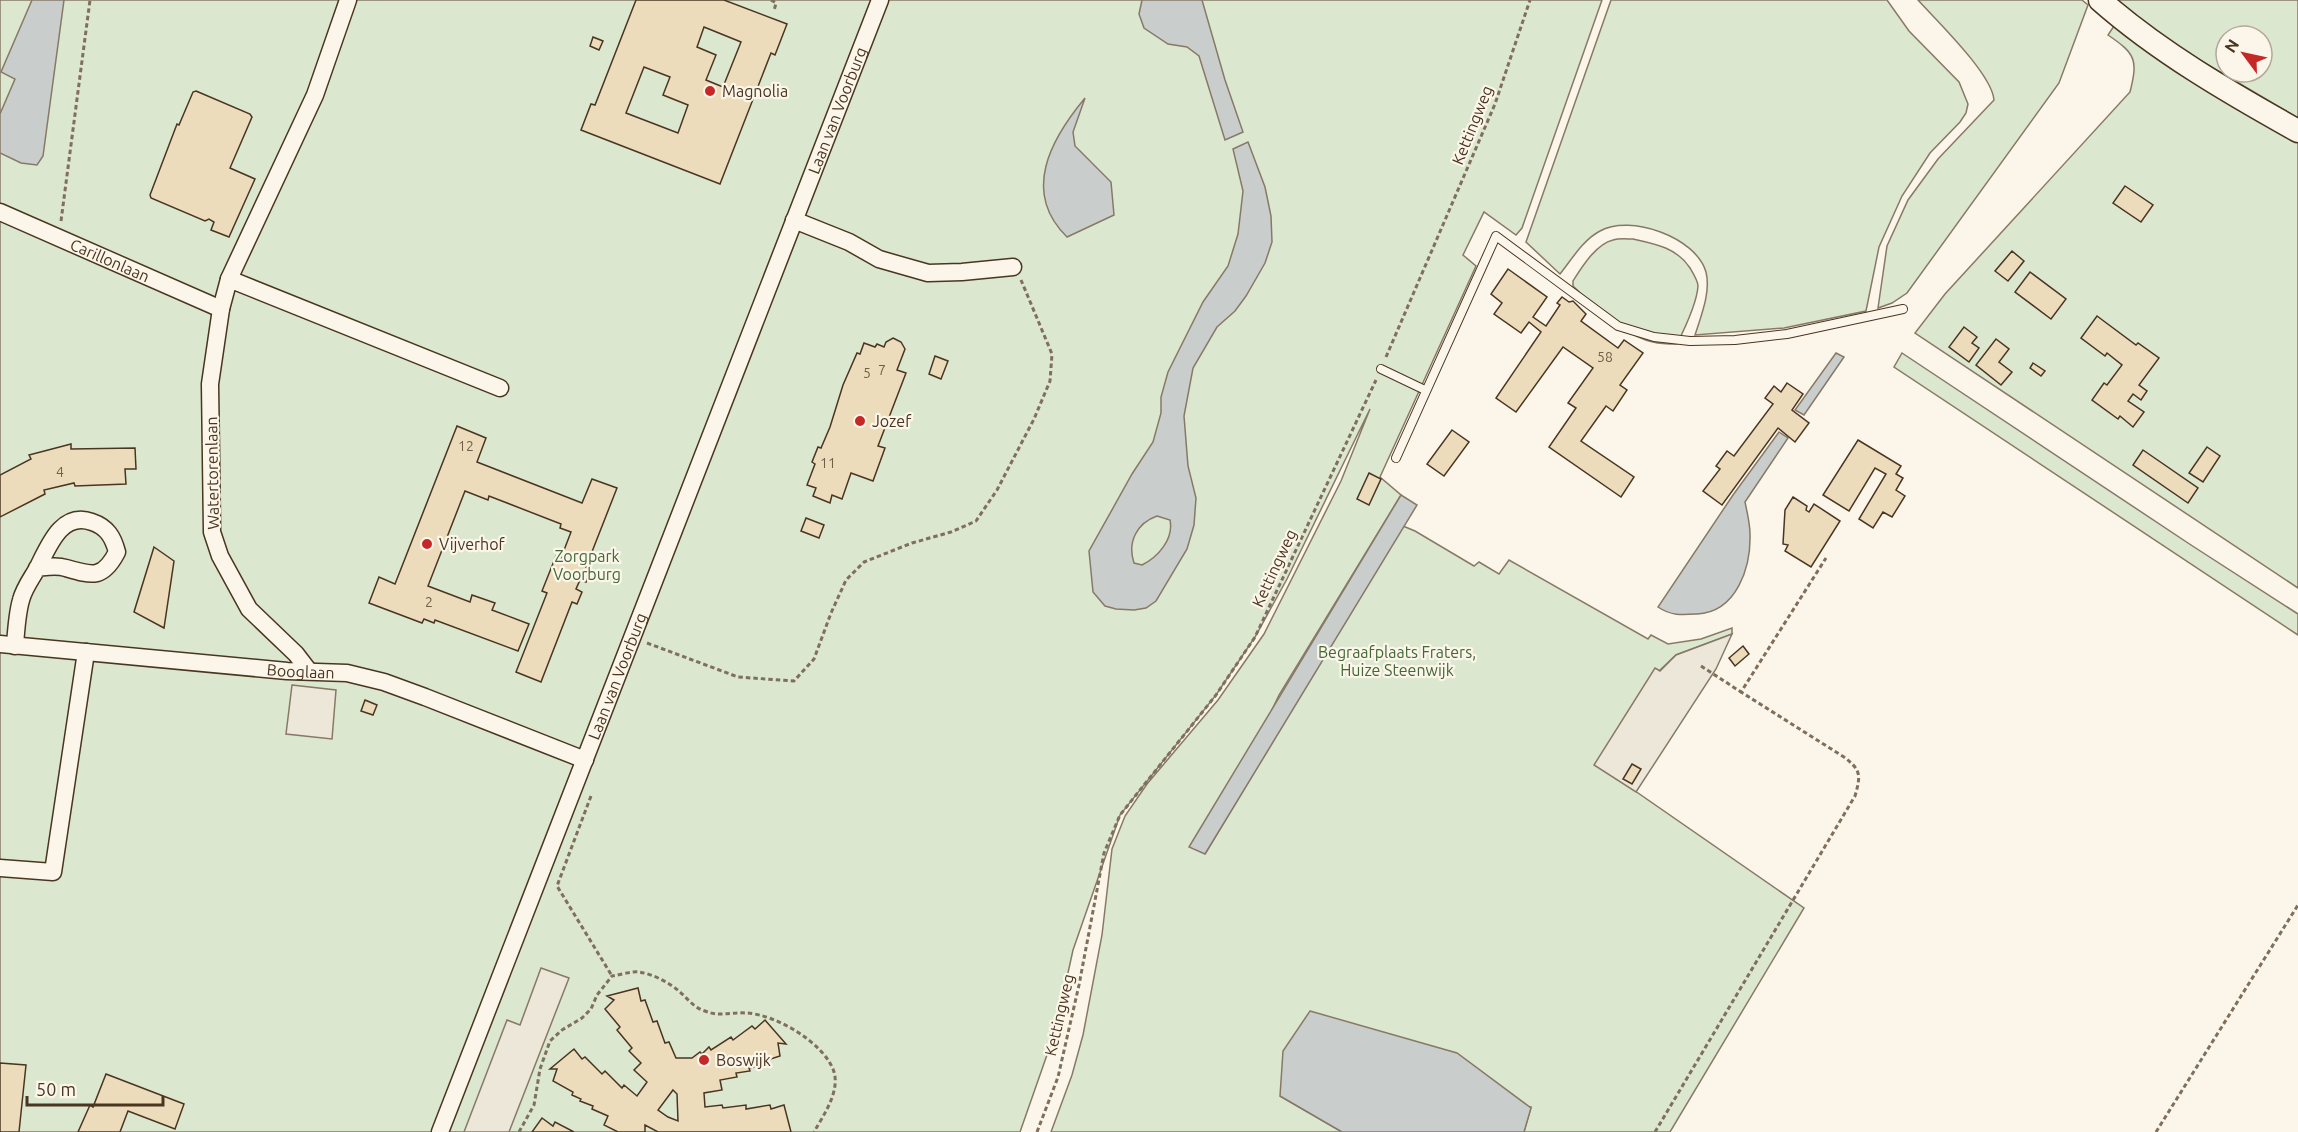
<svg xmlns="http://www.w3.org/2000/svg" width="2298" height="1132" viewBox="0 0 2298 1132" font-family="Ubuntu,sans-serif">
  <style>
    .green { fill: #dce7d0; stroke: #887966; stroke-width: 1.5; fill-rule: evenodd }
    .parking { fill: #ede7d9; stroke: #887966; stroke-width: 1.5 }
    .water { fill: #c9cecd; stroke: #887966; stroke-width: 1.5; fill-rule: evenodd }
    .building { fill: #ecdcbc; stroke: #4a3520; stroke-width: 1.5; fill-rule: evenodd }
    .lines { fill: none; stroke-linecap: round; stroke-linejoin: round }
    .lane-casing { stroke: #4a3520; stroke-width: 10 }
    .street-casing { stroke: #4a3520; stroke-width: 19 }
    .secondary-casing { stroke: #4a3520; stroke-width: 25 }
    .path { stroke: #7f6f5c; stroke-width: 3; stroke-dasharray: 4.5 3; stroke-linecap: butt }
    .lane { stroke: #fbf6e9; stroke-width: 8 }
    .street { stroke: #fbf6e9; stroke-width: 16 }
    .secondary { stroke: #fbf6e9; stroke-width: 22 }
    .poi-dot { fill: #c62828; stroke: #fbf6e9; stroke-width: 2 }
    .labels { text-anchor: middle; stroke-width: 4.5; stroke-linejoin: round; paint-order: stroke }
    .number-label { font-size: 14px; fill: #725f47 }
    .poi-label { font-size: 16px; fill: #4a3520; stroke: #fbf6e9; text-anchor: start }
    .street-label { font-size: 16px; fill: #4a3520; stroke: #fbf6e9 }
    .park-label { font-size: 16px; fill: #436837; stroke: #fbf6e9 }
  </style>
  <rect width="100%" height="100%" fill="#fbf6e9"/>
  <g class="green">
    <path d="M0,0H1602L1522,228L1516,235L1484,212L1463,255L1476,266L1380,477L1401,495L1279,695L1205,854L1403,526L1415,531L1474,566L1479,562L1499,574L1509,560L1648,639L1651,635L1668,644L1701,639L1732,628V634L1676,655L1659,671L1656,669L1615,777L1804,908L1670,1132H1524L1531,1107L1280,1096L1342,1132H1051L1072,1075L1083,1035L1102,935L1112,849L1125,816L1147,784L1218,700L1264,634L1341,481L1370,409L1287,579L1255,637L1216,695L1120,815L1073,950L1055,1032L1020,1132H0Z"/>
    <path d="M1611,0H1887L1909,31L1959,82L1968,104L1966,113L1960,122L1930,153L1902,196L1879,247L1866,311L1784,328L1695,335C1701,316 1711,292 1706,272C1696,237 1630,214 1600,231C1583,240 1572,259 1560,274L1526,242Z"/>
    <path d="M1918,0H2082L2088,5L2059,83L1907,293L1892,303L1878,308L1887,246L1908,200L1938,159L1994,100C1992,74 1937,21 1918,0Z"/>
    <path d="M2114,0H2298V118L2171,43ZM2226,36H2262V72H2226Z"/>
    <path d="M2116,23L2298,141V588L1915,333L1945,294L2130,92C2138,60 2136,54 2108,35Z"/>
    <path d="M1633,239C1656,244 1677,248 1690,268C1693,273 1698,281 1698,286C1697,302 1684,330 1677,344C1669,344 1661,344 1653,342C1626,337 1592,305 1573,286V281C1582,267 1596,244 1613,240C1619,238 1627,239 1633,239Z"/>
    <path d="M1902,353L2191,545L2298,614V635L1894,367Z"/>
  </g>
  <g class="parking">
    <path d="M1732,634L1716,669L1636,792L1594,765L1655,668L1660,671L1676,655Z"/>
    <path d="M292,685L336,690L332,739L286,734Z"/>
    <path d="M541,968L569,978L509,1132H464L507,1020L520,1025Z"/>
  </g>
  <g class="water">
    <path d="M32,0H64L43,156L37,165L21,163L0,153V114L15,79L1,72Z"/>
    <path d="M1142,0H1202L1225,80L1243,132L1225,140L1199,56L1187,47L1168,44L1144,28L1139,14Z"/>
    <path d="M1085,98L1073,132L1075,146L1111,182L1114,215L1067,237C1021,192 1051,139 1085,98Z"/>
    <path d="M1248,142L1265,187L1271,216L1272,242L1265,263L1246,296L1235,311L1217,327L1193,368L1184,416L1188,466L1196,498L1194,525L1187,549L1156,601L1146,608L1134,610L1116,609L1105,606L1093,592L1089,551L1132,474L1153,442L1161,413V397L1168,372L1203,302L1228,266L1238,234L1243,191L1233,149ZM1157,516L1170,520C1174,539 1158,557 1142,565L1134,563C1127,542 1137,523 1157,516Z"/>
    <path d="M1836,353L1844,357L1804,415L1795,410Z"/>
    <path d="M1779,432L1788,438L1745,502C1747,512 1750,523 1750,534C1751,567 1737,612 1697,614C1682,615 1671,616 1658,607L1733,495Z"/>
    <path d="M1401,495L1417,505L1205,854L1189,847Z"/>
    <path d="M1310,1011L1457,1053L1531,1108L1524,1132H1342L1280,1096L1283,1051Z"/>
  </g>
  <g class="building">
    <path d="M636,0H724L787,24L775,55L771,53L720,184L581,130L591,104L595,105ZM704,27L741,42L723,87L706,80L716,55L697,47ZM644,67L670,77L663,95L688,105L678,133L626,113Z"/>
    <path d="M593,37L603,41L599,50L590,46Z"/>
    <path d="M196,91L250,114L252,117L230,168L255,179L229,237L211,230L214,222L209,219L205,221L151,198L150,195L177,124L179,125L193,92Z"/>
    <path d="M2125,186L2153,205L2141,222L2113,203Z"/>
    <path d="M2012,251L2024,261L2008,281L1995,271Z"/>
    <path d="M1508,269L1547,297L1533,317L1546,326L1560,305L1557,303L1562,297L1569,302L1573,301L1586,314L1581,321L1618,348L1624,340L1643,353L1620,385L1627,390L1613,411L1606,406L1581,441L1634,477L1621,497L1549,447L1576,408L1568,403L1593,368L1563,347L1516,412L1496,398L1541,332L1529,322L1521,333L1494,314L1502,303L1491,294Z"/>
    <path d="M2030,272L2066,299L2051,319L2015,292Z"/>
    <path d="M2097,316L2136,345L2138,343L2159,358L2139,385L2147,391L2141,400L2133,394L2128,401L2144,412L2133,427L2120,416L2118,419L2092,400L2104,383L2107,385L2122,365L2107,353L2105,356L2081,338Z"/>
    <path d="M1964,327L1977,337L1972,343L1979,348L1969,362L1949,347Z"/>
    <path d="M893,338L901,342L905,349L897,370L906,373L878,446L885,448L873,481L851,473L842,499L832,495L830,503L813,496L816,488L807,485L815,464L812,462L818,447L821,448L830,427L843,385L857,353L860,354L864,343L875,347L877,344L884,347L886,342Z"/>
    <path d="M1996,339L2009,349L1999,362L2012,372L2001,385L1976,365Z"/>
    <path d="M935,356L948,361L941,379L929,374Z"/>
    <path d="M2033,363L2045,371L2041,376L2030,368Z"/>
    <path d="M1787,383L1803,394L1792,410L1809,423L1795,442L1778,428L1722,505L1703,491L1720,469L1716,466L1727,451L1734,456L1773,404L1765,398L1774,386L1781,392Z"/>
    <path d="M457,426L486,438L477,462L582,503L592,479L617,488L586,567L591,569L586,582L580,580L576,589L582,592L577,604L572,602L541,682L516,672L547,593L542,591L556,556L561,558L571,532L560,528L561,524L489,496L488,500L465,491L428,586L470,602L472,595L495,603L492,610L529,624L518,651L435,620L434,623L424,619L422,623L369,603L379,577L395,584Z"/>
    <path d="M1452,430L1469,442L1444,476L1427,464Z"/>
    <path d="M1858,440L1901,466L1896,474L1903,478L1896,490L1905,496L1892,517L1883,512L1873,528L1859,519L1886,474L1875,468L1849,511L1823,495Z"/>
    <path d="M71,444V449L135,448L136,469H125L126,484L75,486L74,483L44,490L45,494L0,517V475L31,459L29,455Z"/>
    <path d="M2207,447L2220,456L2203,482L2189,473Z"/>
    <path d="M2143,450L2198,488L2188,503L2133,465Z"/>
    <path d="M1369,473L1381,479L1369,505L1357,499Z"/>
    <path d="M1793,497L1807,506L1806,510L1809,512L1814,504L1840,521L1811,567L1785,551L1788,545L1783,544L1785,510Z"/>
    <path d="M806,518L824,525L819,538L801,531Z"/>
    <path d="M154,547L174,561L164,628L134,612Z"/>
    <path d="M1743,646L1749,654L1735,666L1729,658Z"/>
    <path d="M365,700L377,705L373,715L361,711Z"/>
    <path d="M1632,764L1641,769L1632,784L1623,779Z"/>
    <path d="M638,988L641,1001L645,1000L653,1022L657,1021L665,1043L669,1042L676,1058H692L700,1052L702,1054L709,1047L711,1050L731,1037L733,1040L752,1026L755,1029L765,1020L786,1044L778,1043L780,1056L758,1063L759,1066L749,1068L750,1071L736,1073L737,1077L720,1080L722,1090L704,1093L705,1107L722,1105L723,1108L746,1105V1109L770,1105L771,1109L784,1105L791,1132H658L645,1125V1132H618L604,1125L608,1116L592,1109L593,1106L580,1101L581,1099L572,1095L573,1092L553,1081L557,1069H550L574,1049L582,1059L585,1057L602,1074L605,1071L622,1088L624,1085L637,1096L647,1082L634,1070L641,1063L629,1051L632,1048L617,1030L620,1027L605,1009L614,1000L607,996ZM673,1090L677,1094L678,1121L668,1117L658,1110Z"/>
    <path d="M0,1063L26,1065L19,1132H0Z"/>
    <path d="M106,1074L184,1104L175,1129L128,1111L120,1132H78L90,1105L93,1107Z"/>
    <path d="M542,1118L553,1126L555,1122L574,1132H532Z"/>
  </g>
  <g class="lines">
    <defs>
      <g id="lane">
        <path d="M1381,369L1425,390"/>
        <path d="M1396,458L1496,236L1618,326L1654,337L1690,341L1735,340L1787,334L1903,309"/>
      </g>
      <g id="street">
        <path id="s1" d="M0,212L221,309"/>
        <path d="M794,220L849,242L879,259L928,273L962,272L1013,267"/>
        <path d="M229,279L315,95L348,0"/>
        <path id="s2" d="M0,644L287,671L347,673L384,682L425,697L585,760"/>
        <path d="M15,646C16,631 17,614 21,600C24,588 32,578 38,567C49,545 62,511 92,522C107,527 113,537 117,552C103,579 93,576 66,568C56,565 47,567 37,568"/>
        <path d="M309,671L296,654L249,609L220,556L212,532L210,384L221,309L229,279L500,388"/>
        <path d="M0,868L53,872L86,652"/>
        <path id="s3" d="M440,1132L880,0"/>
      </g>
      <path id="secondary" d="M2100,0C2159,52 2230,93 2298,131"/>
    </defs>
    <use href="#lane" class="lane-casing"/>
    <use href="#street" class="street-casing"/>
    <use href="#secondary" class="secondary-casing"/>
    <g class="path">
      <path d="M771,0L776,3L774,11"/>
      <path d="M61,221L90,0"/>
      <path d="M1386,357L1495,104L1530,0"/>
      <path d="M647,643L738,677L794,681L814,659L831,613L846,580L864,562L912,543L951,532L976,521L997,490L1034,419L1050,381L1052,354L1021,280"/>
      <path d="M1701,666L1741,692L1826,558"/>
      <path d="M591,796L557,886L612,976"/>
      <path d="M519,1132L534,1105L540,1069L550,1041L562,1030L582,1018L591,1009L597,995L612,976C620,975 631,971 639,972C653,974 670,983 680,992C688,999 694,1008 705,1011C719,1017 731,1012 746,1013C775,1014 825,1043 834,1072C840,1092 823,1116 814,1132"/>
      <path d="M1037,1132L1058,1077L1079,985L1104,853L1120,815L1216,695L1255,637L1376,380"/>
      <path d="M1655,1132L1855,796C1861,775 1861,770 1844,757L1741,692"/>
      <path d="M2156,1132L2298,905"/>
    </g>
    <use href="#lane" class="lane"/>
    <use href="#street" class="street"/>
    <use href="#secondary" class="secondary"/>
  </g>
  <g class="poi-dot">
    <circle cx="710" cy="91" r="6"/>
    <circle cx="860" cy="421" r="6"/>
    <circle cx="427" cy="544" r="6"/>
    <circle cx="704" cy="1060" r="6"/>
  </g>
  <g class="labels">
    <g class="number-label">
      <text x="1605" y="362">58</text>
      <text x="882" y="375">7</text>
      <text x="867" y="378">5</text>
      <text x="466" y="451">12</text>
      <text x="828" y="468">11</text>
      <text x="60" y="477">4</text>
      <text x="429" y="607">2</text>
    </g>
    <g class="poi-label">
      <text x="722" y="97">Magnolia</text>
      <text x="872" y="427">Jozef</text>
      <text x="439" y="550">Vijverhof</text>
      <text x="716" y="1066">Boswijk</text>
    </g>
    <g class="street-label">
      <text dy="6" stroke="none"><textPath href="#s3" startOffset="1096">Laan van Voorburg</textPath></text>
      <text transform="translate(1472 125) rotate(-68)" y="6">Kettingweg</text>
      <text dy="6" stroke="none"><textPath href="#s1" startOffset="120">Carillonlaan</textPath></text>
      <text transform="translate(212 473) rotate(-91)" y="6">Watertorenlaan</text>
      <text transform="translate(1274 568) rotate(-65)" y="6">Kettingweg</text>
      <text dy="6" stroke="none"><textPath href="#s2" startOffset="302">Booglaan</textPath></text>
      <text dy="6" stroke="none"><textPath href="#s3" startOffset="489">Laan van Voorburg</textPath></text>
      <text transform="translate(1059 1015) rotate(-77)" y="6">Kettingweg</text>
    </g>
    <g class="park-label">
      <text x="587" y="562">Zorgpark<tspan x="587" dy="18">Voorburg</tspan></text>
      <text x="1397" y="658">Begraafplaats Fraters,<tspan x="1397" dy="18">Huize Steenwijk</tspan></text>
    </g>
  </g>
  <g transform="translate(2244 54) rotate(303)"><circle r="28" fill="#fbf6e9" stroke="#b4a999" stroke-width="1.5"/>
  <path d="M0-4.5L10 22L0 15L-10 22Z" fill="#c62828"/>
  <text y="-9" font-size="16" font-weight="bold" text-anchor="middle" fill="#4a3520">N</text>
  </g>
  <path d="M27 1096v9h136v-9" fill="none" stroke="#4a3520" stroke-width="3"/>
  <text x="36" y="1096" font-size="18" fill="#4a3520" stroke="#fbf6e9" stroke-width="4.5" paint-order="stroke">50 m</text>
</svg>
